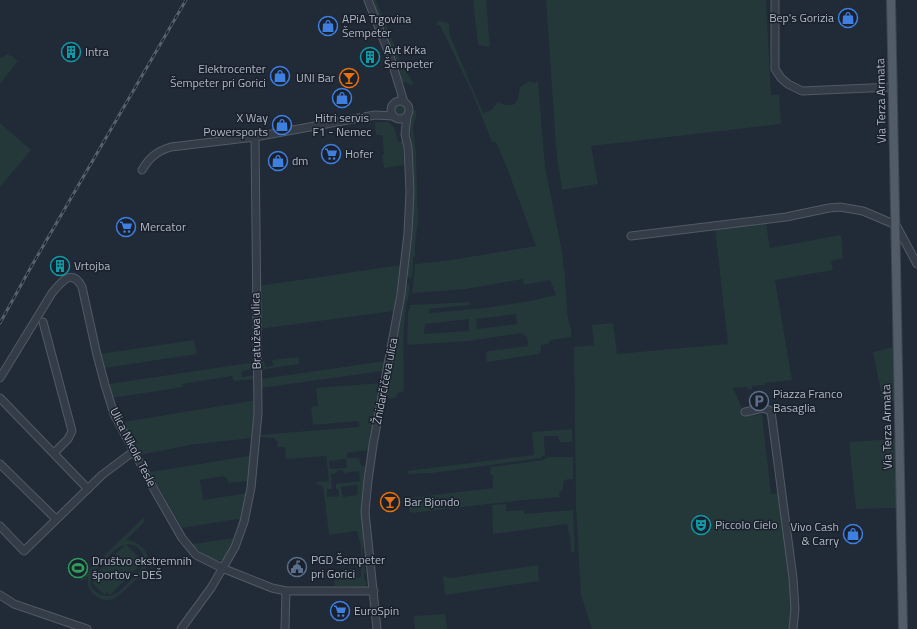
<svg xmlns="http://www.w3.org/2000/svg" width="917" height="629" viewBox="0 0 917 629" font-family="'Titillium Web',sans-serif">
  <style>
    .green { fill: #243739; fill-rule: evenodd }
    .lines { fill: none; stroke-linecap: round; stroke-linejoin: round }
    .minor-casing { stroke: #515a65; stroke-width: 9 }
    .major-casing { stroke: #3d4551; stroke-width: 10 }
    .minor { stroke: #343c47; stroke-width: 7 }
    .major { stroke: #525b68; stroke-width: 8 }
    .rail-casing { stroke: #56606e; stroke-width: 3 }
    .rail { stroke: #1a212c; stroke-width: 1.5; stroke-dasharray: 4.5; stroke-linecap: butt }
    .labels { text-anchor: middle; stroke-width: 3; stroke-linejoin: round; paint-order: stroke }
    .poi-label { font-size: 12px; fill: #aeb7c4; stroke: #1a212c; text-anchor: start }
    .street-label { font-size: 12px; fill: #aeb7c4; stroke: #1a212c }
  </style>
  <rect width="100%" height="100%" fill="#212a37"/>
  <g class="green">
    <path d="M372,0H376L403,67L414,84L411,85L401,81L387,35Z"/>
    <path d="M473,0H486L490,47L478,45Z"/>
    <path d="M546,0H766L771,95H779L781,124L591,146L598,184L562,190L556,147Z"/>
    <path d="M437,21L449,23L450,36L483,113L491,110L498,102L504,105H513L518,99L520,87L530,81L534,83L538,81L545,167L561,246L565,277L567,312L569,323L571,329V337L551,340L548,344L541,345V350L539,354L487,362L486,353L488,351L528,346L527,337L521,333L468,341L407,345L408,313L410,305L471,302L470,305L429,309L430,313L485,308L530,301L556,295L550,280L524,285L523,279L466,289L412,293L415,264L451,260L536,246L507,168L496,142H492L472,92L440,25H437ZM516,314L517,324L477,329L476,319ZM469,319V331L424,334L425,324Z"/>
    <path d="M7,54L13,57L18,61L0,84V57L1,58Z"/>
    <circle cx="400" cy="110" r="5"/>
    <path d="M413,110L417,111L413,128L416,153L418,221L415,246V257H413V271L411,279L409,278L407,273L413,231V161L409,121Z"/>
    <path d="M375,122H388L394,127L398,142L402,141L404,165L384,168L382,155L384,154L382,135H376Z"/>
    <path d="M0,123L31,150L0,187Z"/>
    <path d="M766,223L770,248L841,235L843,258L831,261L833,270L775,280L792,380L765,383V385L752,386V389L748,390L747,387L733,388L745,415L762,414L771,494H780L793,599L789,629H592L581,595L576,508L574,347L594,345L592,325L613,323L617,354L728,344L715,229Z"/>
    <path d="M401,265L394,311L259,329L258,286Z"/>
    <path d="M409,283C411,290 407,300 406,308C402,335 404,364 404,391L398,393L395,398H384L406,285Z"/>
    <path d="M194,340L197,354L104,368L100,354Z"/>
    <path d="M894,347L895,401L883,402L873,352Z"/>
    <path d="M299,357V364L260,370V362L264,361L266,367L273,366L272,360Z"/>
    <path d="M385,361L383,371L261,388V379Z"/>
    <path d="M256,362V369L241,371L242,377L256,375V379L234,381L232,376L182,384L183,387L112,398L109,384Z"/>
    <path d="M381,383L368,450L347,453V458H359L361,465L365,466L362,504L364,542L362,556L366,573L364,574L365,581L367,582L366,587L335,586L334,580L361,577V547L357,531L329,535L323,486L317,485L316,482L329,481L326,456L286,459L285,447H278L277,441L274,438L259,437L258,435L358,427L360,424L357,421L313,425L311,407L318,406L316,388ZM346,459L347,468L330,469L329,461ZM337,470H343L344,473L359,471L360,481L336,484V489H338L339,496L327,497V489H332L331,474L337,473ZM358,485L357,495L343,497L341,487Z"/>
    <path d="M257,400L250,481L228,483L227,478L223,476L200,480L203,500L248,493C245,507 235,554 222,560C213,564 198,551 193,544L234,538L239,520L237,519L182,528L150,472L249,456L251,438L190,445L140,455L123,422Z"/>
    <path d="M572,429V442H560L558,436H544L545,455L541,458L432,473L408,474L407,471L534,455L532,432Z"/>
    <path d="M896,439L898,508L856,509L849,442Z"/>
    <path d="M548,457H573V479L564,480L562,491L559,492L560,497L523,500L412,513L409,511V498L493,488V475H490L491,467L543,460Z"/>
    <path d="M506,504V511L524,510V514L573,510L575,553L571,552L570,535H569L567,524L493,534L492,505Z"/>
    <path d="M143,518L145,521L126,540C140,541 154,554 145,570C141,576 135,581 130,585C124,591 118,598 110,600C104,601 98,598 93,594C88,589 87,583 88,577L82,581L80,579ZM126,544C142,544 148,559 140,571C132,578 124,589 115,594C110,597 104,596 100,594C79,584 99,566 108,557C113,552 118,546 125,545L93,576L96,579L92,583L105,595L107,592L110,595L143,562Z"/>
    <path d="M538,565L539,581L445,595L443,576L450,578Z"/>
    <path d="M445,614L447,629H415L414,616Z"/>
  </g>
  <g class="lines">
    <defs>
      <g id="minor">
        <path d="M368,0L390,56L404,102"/>
        <path d="M775,0V69L781,78L788,84L802,91L893,87"/>
        <circle cx="400" cy="110" r="9"/>
        <path d="M142,170C149,158 157,151 171,147L255,137L375,115L393,116"/>
        <path d="M631,236L786,217L829,208L840,207L863,211L896,225L917,264"/>
        <path d="M43,322L72,431L68,439L54,453"/>
        <path d="M0,378L52,293C62,281 72,268 82,287L97,355L105,385L114,414L155,491L182,538L196,555L222,568L272,588L286,591H374"/>
        <path d="M0,398L88,489"/>
        <path d="M745,412L763,408L771,411L793,578L795,609L793,629"/>
        <path d="M0,464L56,519"/>
        <path d="M0,526L24,551L102,475L134,451"/>
        <path d="M0,595L14,604L87,629"/>
        <path d="M181,629L211,588L235,547L244,522L251,488L258,413L255,137"/>
        <path d="M285,629L286,591"/>
        <path d="M377,629L365,512L368,480L373,445L401,294L408,233L410,191L408,148L405,134L407,116"/>
      </g>
      <path id="major" d="M891,0L903,629"/>
    </defs>
    <use href="#minor" class="minor-casing"/>
    <use href="#major" class="major-casing"/>
    <use href="#minor" class="minor"/>
    <use href="#major" class="major"/>
    <defs>
      <path id="rail" d="M0,323L31,267L186,0"/>
    </defs>
    <use href="#rail" class="rail-casing"/>
    <use href="#rail" class="rail"/>
  </g>
  <defs>
    <symbol id="shop-ring" viewBox="-11 -11 22 22"><circle r="9.5" fill="#1a212c" stroke="#3f7fe0" stroke-width="1.5"/><path d="M-5-2.5h2.3a2.7 3.5 0 0 1 5.4 0H5L5.5 6h-11ZM-1.5-2.5h3a1.5 2.3 0 0 0-3 0Z" fill="#3f7fe0"/></symbol>
    <symbol id="building-ring" viewBox="-11 -11 22 22"><circle r="9.5" fill="#1a212c" stroke="#0f9aa8" stroke-width="1.5"/><path d="M-4-6H4V6H1V3H-1V6H-4ZM-2.5-4.3h1.7v1.8h-1.7ZM.8-4.3h1.7v1.8H.8ZM-2.5-1h1.7V.8h-1.7ZM.8-1h1.7V.8H.8Z" fill="#0f9aa8"/></symbol>
    <symbol id="bar-ring" viewBox="-11 -11 22 22"><circle r="9.5" fill="#1a212c" stroke="#e8710a" stroke-width="1.5"/><path d="M-6-5H6L.8 .8V4.5H3.5V6h-7V4.5H-.8V.8Z" fill="#e8710a"/></symbol>
    <symbol id="supermarket-ring" viewBox="-11 -11 22 22"><circle r="9.5" fill="#1a212c" stroke="#3f7fe0" stroke-width="1.5"/><path d="M-6-5.5h2.5l.6 2H6L4.5 2H-2.5L-4.4-4H-6ZM-1.5 3.2a1.3 1.3 0 1 0 .1 0ZM3 3.2a1.3 1.3 0 1 0 .1 0Z" fill="#3f7fe0"/></symbol>
    <symbol id="parking-ring" viewBox="-11 -11 22 22"><circle r="9.5" fill="#1a212c" stroke="#5c6f8a" stroke-width="1.5"/><path d="M-3.5-5.5H1a3.5 3.5 0 0 1 0 7H-1V5.5H-3.5ZM-1-3.4V-.6H.8a1.4 1.4 0 0 0 0-2.8Z" fill="#5c6f8a"/></symbol>
    <symbol id="theatre-ring" viewBox="-11 -11 22 22"><circle r="9.5" fill="#1a212c" stroke="#0f9aa8" stroke-width="1.5"/><path d="M-5-5.5Q0-4 5-5.5V0Q5 5 0 6Q-5 5-5 0ZM-3.3-2.5H-1v1.5H-3.3ZM1-2.5H3.3v1.5H1ZM-2.8 1Q0 5.5 2.8 1Z" fill="#0f9aa8"/></symbol>
    <symbol id="civic-ring" viewBox="-11 -11 22 22"><circle r="9.5" fill="#1a212c" stroke="#5c6f8a" stroke-width="1.5"/><path d="M-.6-6.5H3V-4.5H.6V-3L4-1V1h2V6H-6V1h2V-1L-.6-3ZM-1.2 2.5V6h2.4V2.5Z" fill="#5c6f8a"/></symbol>
    <symbol id="stadium-ring" viewBox="-11 -11 22 22"><circle r="9.5" fill="#1a212c" stroke="#2e9e5b" stroke-width="1.5"/><path d="M0-5a6.5 5 0 1 0 0 10a6.5 5 0 1 0 0-10ZM-3.5-1.8h7v3.6h-7Z" fill="#2e9e5b"/></symbol>
  </defs>
  <g fill-rule="evenodd">
    <use href="#shop-ring" x="837" y="7" width="22" height="22"/>
    <use href="#shop-ring" x="317" y="15" width="22" height="22"/>
    <use href="#building-ring" x="60" y="41" width="22" height="22"/>
    <use href="#building-ring" x="359" y="46" width="22" height="22"/>
    <use href="#shop-ring" x="269" y="65" width="22" height="22"/>
    <use href="#bar-ring" x="338" y="67" width="22" height="22"/>
    <use href="#shop-ring" x="331" y="87" width="22" height="22"/>
    <use href="#shop-ring" x="271" y="114" width="22" height="22"/>
    <use href="#supermarket-ring" x="320" y="143" width="22" height="22"/>
    <use href="#shop-ring" x="267" y="150" width="22" height="22"/>
    <use href="#supermarket-ring" x="115" y="216" width="22" height="22"/>
    <use href="#building-ring" x="49" y="255" width="22" height="22"/>
    <use href="#parking-ring" x="748" y="390" width="22" height="22"/>
    <use href="#bar-ring" x="379" y="491" width="22" height="22"/>
    <use href="#theatre-ring" x="690" y="514" width="22" height="22"/>
    <use href="#shop-ring" x="842" y="523" width="22" height="22"/>
    <use href="#civic-ring" x="286" y="556" width="22" height="22"/>
    <use href="#stadium-ring" x="67" y="557" width="22" height="22"/>
    <use href="#supermarket-ring" x="329" y="600" width="22" height="22"/>
  </g>
  <g class="labels">
    <g class="poi-label">
      <text x="834" y="22" text-anchor="end">Bep's Gorizia</text>
      <text x="342" y="23">APiA Trgovina<tspan x="342" dy="14">Šempeter</tspan></text>
      <text x="384" y="54">Avt Krka<tspan x="384" dy="14">Šempeter</tspan></text>
      <text x="85" y="56">Intra</text>
      <text x="266" y="73" text-anchor="end">Elektrocenter<tspan x="266" dy="14">Šempeter pri Gorici</tspan></text>
      <text x="335" y="82" text-anchor="end">UNI Bar</text>
      <text x="268" y="122" text-anchor="end">X Way<tspan x="268" dy="14">Powersports</tspan></text>
      <text x="342" y="122" text-anchor="middle">Hitri servis<tspan x="342" dy="14">F1 - Nemec</tspan></text>
      <text x="345" y="158">Hofer</text>
      <text x="292" y="165">dm</text>
      <text x="140" y="231">Mercator</text>
      <text x="74" y="270">Vrtojba</text>
      <text x="773" y="398">Piazza Franco<tspan x="773" dy="14">Basaglia</tspan></text>
      <text x="404" y="506">Bar Bjondo</text>
      <text x="715" y="529">Piccolo Cielo</text>
      <text x="839" y="531" text-anchor="end">Vivo Cash<tspan x="839" dy="14">&amp; Carry</tspan></text>
      <text x="311" y="564">PGD Šempeter<tspan x="311" dy="14">pri Gorici</tspan></text>
      <text x="92" y="565">Društvo ekstremnih<tspan x="92" dy="14">športov - DEŠ</tspan></text>
      <text x="354" y="615">EuroSpin</text>
    </g>
    <g class="street-label">
      <text transform="translate(881 101) rotate(-91)" y="4">Via Terza Armata</text>
      <text transform="translate(256 331) rotate(-91)" y="4">Bratuževa ulica</text>
      <text transform="translate(385 381) rotate(-79)" y="4">Žnidarčičeva ulica</text>
      <text transform="translate(887 427) rotate(-91)" y="4">Via Terza Armata</text>
      <text transform="translate(133 447) rotate(63)" y="4">Ulica Nikole Tesle</text>
    </g>
  </g>
</svg>
